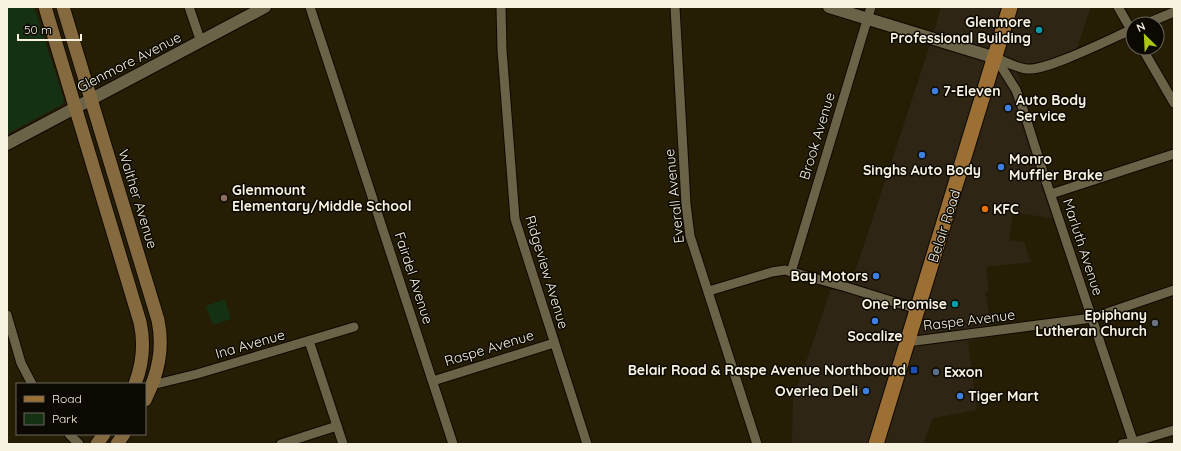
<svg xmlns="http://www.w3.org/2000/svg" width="1181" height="451" viewBox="0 0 1181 451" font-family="Quicksand,sans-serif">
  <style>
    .commercial { fill: #2e2515 }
    .green { fill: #153114 }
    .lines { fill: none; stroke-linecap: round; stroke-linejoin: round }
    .minor-casing { stroke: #0f0800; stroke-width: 11 }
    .tertiary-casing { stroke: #0f0800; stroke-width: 14 }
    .secondary-casing { stroke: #0f0800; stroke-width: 15 }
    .primary-casing { stroke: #0f0800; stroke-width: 17 }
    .minor { stroke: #6b6347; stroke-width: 9 }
    .tertiary { stroke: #6b6347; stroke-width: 12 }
    .secondary { stroke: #846a3e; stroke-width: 13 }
    .primary { stroke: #9c7035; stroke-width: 15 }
    .culture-dot { fill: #0f9aa8; stroke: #0c0902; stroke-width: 1.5 }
    .shop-dot { fill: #3f7fe0; stroke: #0c0902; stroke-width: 1.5 }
    .education-dot { fill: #8d6e63; stroke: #0c0902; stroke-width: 1.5 }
    .food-dot { fill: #e8710a; stroke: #0c0902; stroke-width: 1.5 }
    .worship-dot { fill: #6b7280; stroke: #0c0902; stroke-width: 1.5 }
    .transit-dot { fill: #1a4fb4; stroke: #0c0902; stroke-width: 1.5 }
    .service-dot { fill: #5c6f8a; stroke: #0c0902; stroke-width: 1.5 }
    .labels { text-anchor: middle; stroke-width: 3; stroke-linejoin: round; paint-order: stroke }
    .poi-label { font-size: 14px; font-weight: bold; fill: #f7f2e2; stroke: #0c0902; text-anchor: start }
    .street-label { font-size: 14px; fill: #f7f2e2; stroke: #0c0902 }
  </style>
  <rect width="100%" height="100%" fill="#261e04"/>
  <path class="commercial" d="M941,7H1091L1073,59L1031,74L1017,72L1021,83L1013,87L1055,219L1013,212L1009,240L1024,242L1031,262L986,267L989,291L985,292L993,337L968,341L977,410L933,418L923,444H792L793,400L831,289L848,293L930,45Z"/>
  <g class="green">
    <path d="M7,7H34L64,100L63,104L7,134Z"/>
    <path d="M222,300H225L231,319L213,325L206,306Z"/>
  </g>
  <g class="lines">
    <defs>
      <g id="minor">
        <path d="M189,7L201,42"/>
        <path d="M310,7L453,444"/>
        <path d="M501,7L502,50L515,219L587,444"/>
        <path d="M675,7L686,204L690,236L757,444"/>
        <path d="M1118,7L1133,33"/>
        <path d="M1145,24L1174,12"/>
        <path d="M1142,48L1174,103"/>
        <path d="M996,58L1016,90L1025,115L1044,175L1134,444"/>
        <path d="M996,58C1006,62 1017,68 1027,69C1047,71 1112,38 1133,29"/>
        <path d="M1051,194L1174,154"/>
        <path d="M791,272L871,7"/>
        <path d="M709,291L772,272L785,270L846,287L917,309"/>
        <path d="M7,315L21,363L32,384"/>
        <path d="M309,341L343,444"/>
        <path d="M907,342L1092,318L1174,290"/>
        <path d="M433,381L554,343"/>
        <path d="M152,385L197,374L354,327"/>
        <path d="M69,434L79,444"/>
        <path d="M281,444L337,426"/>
        <path d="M1122,444L1134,442L1174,430"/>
      </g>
      <g id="tertiary">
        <path d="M829,7L996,58"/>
        <path d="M7,144L265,7"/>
      </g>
      <g id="secondary">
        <path d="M45,7L140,322C145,344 143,363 135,384"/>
        <path d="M63,7L158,320C164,349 158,374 145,400"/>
        <path d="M97,444L104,434"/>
        <path d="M117,444L124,434"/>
      </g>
      <path id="primary" d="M876,444L1010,7"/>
    </defs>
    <use href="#minor" class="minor-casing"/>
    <use href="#tertiary" class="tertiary-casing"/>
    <use href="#secondary" class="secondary-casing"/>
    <use href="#primary" class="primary-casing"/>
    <use href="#minor" class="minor"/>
    <use href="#tertiary" class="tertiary"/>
    <use href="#secondary" class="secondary"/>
    <use href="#primary" class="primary"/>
  </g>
  <g class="culture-dot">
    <circle cx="1039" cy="30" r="4"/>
    <circle cx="955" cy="304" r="4"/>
  </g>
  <g class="shop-dot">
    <circle cx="935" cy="91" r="4"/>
    <circle cx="1008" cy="108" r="4"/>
    <circle cx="922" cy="155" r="4"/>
    <circle cx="1001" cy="167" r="4"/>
    <circle cx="876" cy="276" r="4"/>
    <circle cx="875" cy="321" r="4"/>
    <circle cx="866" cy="391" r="4"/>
    <circle cx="960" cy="396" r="4"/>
  </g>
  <circle class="education-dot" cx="224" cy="198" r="4"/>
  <circle class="food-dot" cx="985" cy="209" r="4"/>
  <circle class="worship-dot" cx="1155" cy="323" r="4"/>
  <rect class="transit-dot" x="910" y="366" width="8" height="8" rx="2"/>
  <circle class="service-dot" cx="936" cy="372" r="4"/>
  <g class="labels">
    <g class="poi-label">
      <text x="1031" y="27" text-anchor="end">Glenmore<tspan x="1031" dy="16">Professional Building</tspan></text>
      <text x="943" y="96">7-Eleven</text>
      <text x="1016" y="105">Auto Body<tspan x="1016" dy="16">Service</tspan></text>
      <text x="1009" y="164">Monro<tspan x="1009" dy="16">Muffler Brake</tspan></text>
      <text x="922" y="175" text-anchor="middle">Singhs Auto Body</text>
      <text x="232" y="195">Glenmount<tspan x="232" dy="16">Elementary/Middle School</tspan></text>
      <text x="993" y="214">KFC</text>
      <text x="868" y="281" text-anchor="end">Bay Motors</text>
      <text x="947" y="309" text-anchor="end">One Promise</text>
      <text x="1147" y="320" text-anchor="end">Epiphany<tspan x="1147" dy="16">Lutheran Church</tspan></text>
      <text x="875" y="341" text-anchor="middle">Socalize</text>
      <text x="906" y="375" text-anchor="end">Belair Road &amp; Raspe Avenue Northbound</text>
      <text x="944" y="377">Exxon</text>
      <text x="858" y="396" text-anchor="end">Overlea Deli</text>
      <text x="968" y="401">Tiger Mart</text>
    </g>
    <g class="street-label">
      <text transform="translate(129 62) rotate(-27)" y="5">Glenmore Avenue</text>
      <text transform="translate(817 136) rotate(-73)" y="5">Brook Avenue</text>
      <text transform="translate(674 196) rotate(-96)" y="5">Everall Avenue</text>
      <text transform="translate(138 199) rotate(73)" y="5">Walther Avenue</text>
      <text transform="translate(944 226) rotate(-72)" y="5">Belair Road</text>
      <text transform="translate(1083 247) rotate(72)" y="5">Marluth Avenue</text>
      <text transform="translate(547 272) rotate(73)" y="5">Ridgeview Avenue</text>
      <text transform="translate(414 278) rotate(72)" y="5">Fairdel Avenue</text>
      <text transform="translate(969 320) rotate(-7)" y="5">Raspe Avenue</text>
      <text transform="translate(250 344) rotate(-16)" y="5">Ina Avenue</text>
      <text transform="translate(489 348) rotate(-17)" y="5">Raspe Avenue</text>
    </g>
  </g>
  <rect width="1181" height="451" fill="none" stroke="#f7f2e2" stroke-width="16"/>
  <rect x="16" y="383" width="130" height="52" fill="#0c0902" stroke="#6a665c"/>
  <rect x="24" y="396" width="20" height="6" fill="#9c7035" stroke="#6a665c"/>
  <text x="52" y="403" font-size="12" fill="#f7f2e2">Road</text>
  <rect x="24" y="413" width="20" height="12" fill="#153114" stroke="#6a665c"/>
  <text x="52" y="423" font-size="12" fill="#f7f2e2">Park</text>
  <g transform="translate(1145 36) rotate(336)"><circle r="19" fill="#0c0902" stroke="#6a665c"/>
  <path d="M0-3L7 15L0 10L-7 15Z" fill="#abc616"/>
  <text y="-6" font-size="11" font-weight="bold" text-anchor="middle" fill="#f7f2e2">N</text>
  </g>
  <path d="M18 34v6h63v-6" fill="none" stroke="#f7f2e2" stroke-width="2"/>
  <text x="24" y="34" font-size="12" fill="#f7f2e2" stroke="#0c0902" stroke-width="3" paint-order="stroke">50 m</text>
</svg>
